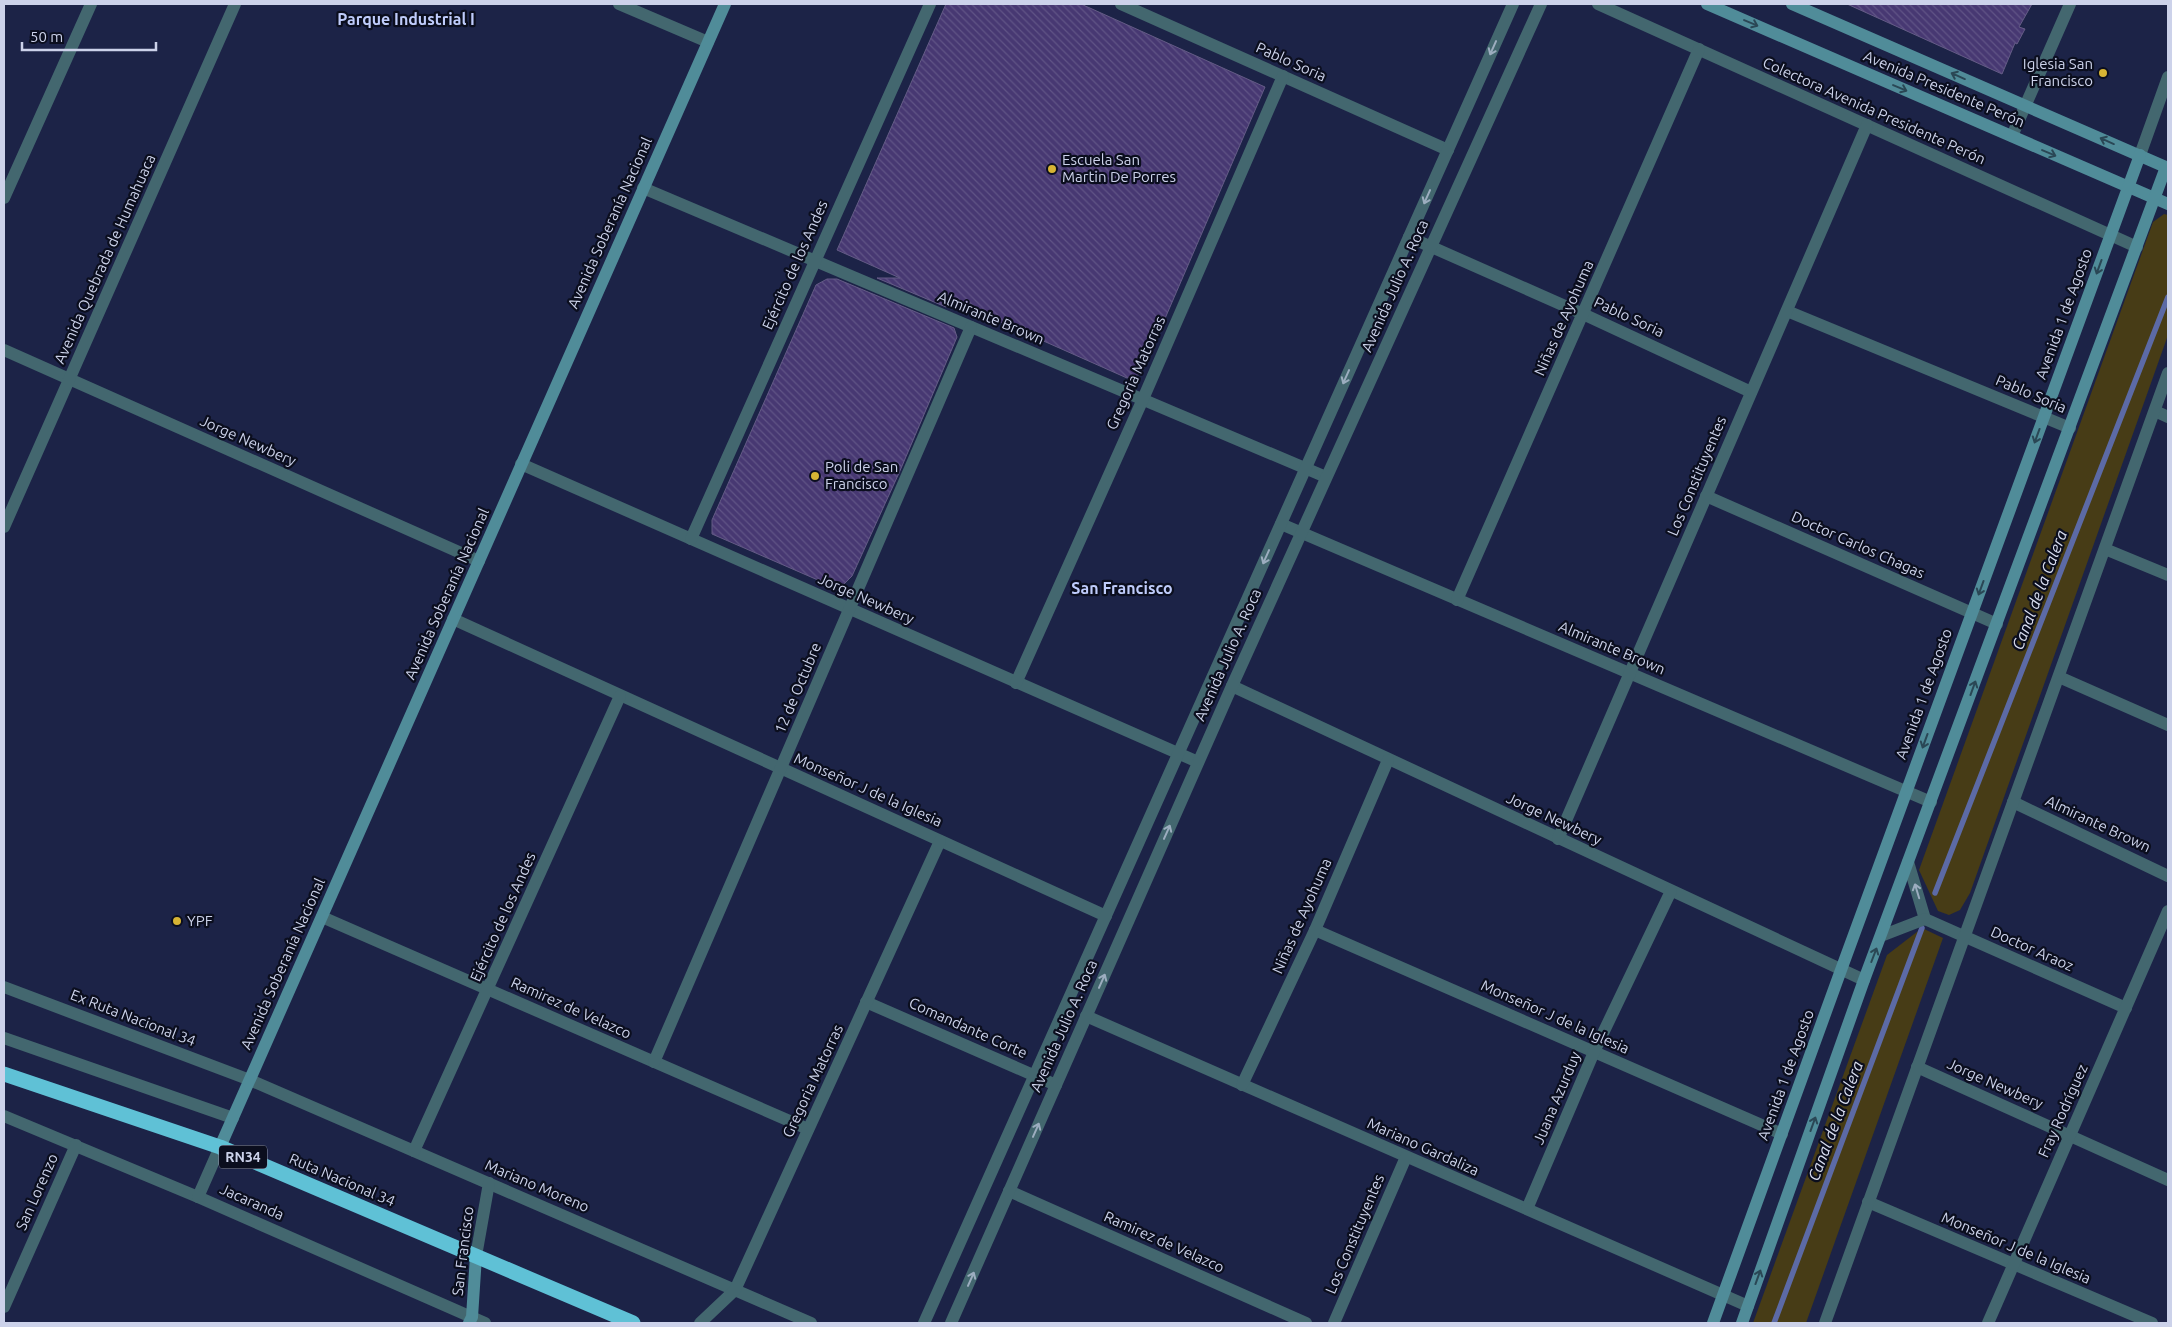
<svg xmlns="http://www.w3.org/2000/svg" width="2172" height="1327" viewBox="0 0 2172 1327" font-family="Ubuntu,sans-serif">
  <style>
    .green { fill: #473c16 }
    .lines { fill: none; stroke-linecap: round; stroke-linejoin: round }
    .stream { stroke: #5c6aa6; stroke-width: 5.5 }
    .building { fill: url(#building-back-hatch); stroke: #645b86 }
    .street { stroke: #43676f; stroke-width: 12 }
    .secondary { stroke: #508c99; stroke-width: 12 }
    .highway { stroke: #5fc1d6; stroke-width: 15 }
    .oneway { stroke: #2a4755 }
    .oneway2 { stroke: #9cadbf }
    .poi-dot { fill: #d7b434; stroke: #0b0e1e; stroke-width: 2 }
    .labels { text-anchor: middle; stroke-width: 4.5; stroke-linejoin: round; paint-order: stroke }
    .shield { fill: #0b0e1e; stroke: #9297ad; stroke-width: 1 }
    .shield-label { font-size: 14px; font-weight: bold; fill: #ccd2ea }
    .street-label { font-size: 15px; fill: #ccd2ea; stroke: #0b0e1e }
    .poi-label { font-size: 15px; fill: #ccd2ea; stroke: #0b0e1e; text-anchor: start }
    .neighbourhood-label { font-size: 16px; font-weight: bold; fill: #bfccfb; stroke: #0b0e1e }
    .water-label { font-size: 16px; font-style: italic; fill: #dbe0f2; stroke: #0b0e1e }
  </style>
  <defs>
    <pattern id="building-back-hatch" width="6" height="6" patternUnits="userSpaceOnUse" patternTransform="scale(1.25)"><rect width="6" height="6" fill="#473872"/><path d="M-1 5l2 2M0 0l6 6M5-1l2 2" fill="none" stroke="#605486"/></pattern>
  </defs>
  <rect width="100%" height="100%" fill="#1c2347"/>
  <g class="green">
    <path d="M2164,214L2168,215V335L1970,893L1960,910L1949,915L1938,911L1919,870L2153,222Z"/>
    <path d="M1922,928L1943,938L1806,1323H1753L1887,955Z"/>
  </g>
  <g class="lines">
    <g class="stream">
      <path d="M1935,893L2168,297"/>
      <path d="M1774,1323L1922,928"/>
    </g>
  </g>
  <g class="building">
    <path d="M946,4H1081L1265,87L1141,374L1127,378L942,296L946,307L877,278H900L837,250Z"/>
    <path d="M1847,4H2032L2019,27L2025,29L2017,44L2015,43L2002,74Z"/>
    <path d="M827,279H837L954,328L957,337L899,473L852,576L844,584L834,587L712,534V520L816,285Z"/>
  </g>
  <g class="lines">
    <g class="street">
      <path d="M619,4L708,42"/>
      <path d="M1121,4L1448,150"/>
      <path d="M1598,4L2137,247"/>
      <path d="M2012,136L2070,4"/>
      <path d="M2140,155L2168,77"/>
      <path d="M643,188L1326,477"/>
      <path d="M4,198L91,4"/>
      <path d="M1409,237L1583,314L1751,392"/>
      <path d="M1787,311L2070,428"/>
      <path d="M4,350L479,561"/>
      <path d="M2155,411L2168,417"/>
      <path d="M521,464L1198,762"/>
      <path d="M1706,496L1997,624"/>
      <path d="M1281,524L1931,802"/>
      <path d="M4,527L235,4"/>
      <path d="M691,539L930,4"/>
      <path d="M2105,549L2168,575"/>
      <path d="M1457,600L1699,49"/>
      <path d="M453,619L1106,916"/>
      <path d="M2059,677L2168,725"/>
      <path d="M1016,683L1143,399L1283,76"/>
      <path d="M1232,686L1864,980"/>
      <path d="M2013,802L2168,876"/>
      <path d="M1558,839L1867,125"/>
      <path d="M1908,862L1925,919"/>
      <path d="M322,917L808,1129"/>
      <path d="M1925,919L2126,1008"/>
      <path d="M1315,930L1782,1134"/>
      <path d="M1881,936L1925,919"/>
      <path d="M4,987L250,1080L811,1323"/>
      <path d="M866,1002L1056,1085"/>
      <path d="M1086,1016L1748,1306"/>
      <path d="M4,1038L233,1118"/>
      <path d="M654,1062L971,327"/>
      <path d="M1917,1067L2168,1180"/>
      <path d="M1242,1085L1315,930L1388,760"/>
      <path d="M4,1116L198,1197L485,1323"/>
      <path d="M414,1151L620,696"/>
      <path d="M1009,1191L1306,1323"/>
      <path d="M198,1197L220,1147"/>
      <path d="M1868,1202L2152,1323"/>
      <path d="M1527,1209L1594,1052L1671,891"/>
      <path d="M476,1256L489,1183"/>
      <path d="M4,1307L76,1145"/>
      <path d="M700,1323L735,1290L940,841"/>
      <path d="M924,1323L1513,4"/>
      <path d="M951,1323L1232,686L1541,4"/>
      <path d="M1334,1323L1406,1157"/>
      <path d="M1825,1323L2168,373"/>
      <path d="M1988,1323L2168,911"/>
    </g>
    <g class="secondary">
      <path d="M1707,4L2168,204"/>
      <path d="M1792,4L2168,168"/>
      <path d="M220,1147L725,4"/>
      <path d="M469,1323L472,1317L476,1256"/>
      <path d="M1713,1323L1841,970L2140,155"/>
      <path d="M1742,1323L1864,980L2166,167"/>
    </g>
    <path class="highway" d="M4,1074L220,1147L633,1323"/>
  </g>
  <defs><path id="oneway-shaft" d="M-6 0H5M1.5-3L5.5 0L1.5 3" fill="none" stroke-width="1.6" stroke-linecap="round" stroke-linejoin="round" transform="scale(1.25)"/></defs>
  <g class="oneway">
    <use href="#oneway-shaft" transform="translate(1751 23) rotate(23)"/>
    <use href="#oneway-shaft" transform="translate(1958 76) rotate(-156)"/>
    <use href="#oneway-shaft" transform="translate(1900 88) rotate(23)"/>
    <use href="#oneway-shaft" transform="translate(2107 141) rotate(-156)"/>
    <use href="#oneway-shaft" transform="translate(2049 153) rotate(23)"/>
    <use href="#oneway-shaft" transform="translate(2099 267) rotate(110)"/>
    <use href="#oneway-shaft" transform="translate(2037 436) rotate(110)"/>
    <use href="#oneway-shaft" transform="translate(1981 588) rotate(110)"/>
    <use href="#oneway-shaft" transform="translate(1973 688) rotate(-70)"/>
    <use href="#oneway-shaft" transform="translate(1925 741) rotate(110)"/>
    <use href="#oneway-shaft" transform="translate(1874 955) rotate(-69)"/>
    <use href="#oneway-shaft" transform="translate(1813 1124) rotate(-70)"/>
    <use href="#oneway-shaft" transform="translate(1758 1277) rotate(-70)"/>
  </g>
  <g class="oneway2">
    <use href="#oneway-shaft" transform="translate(1493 48) rotate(114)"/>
    <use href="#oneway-shaft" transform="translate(1427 197) rotate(114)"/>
    <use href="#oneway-shaft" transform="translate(1346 377) rotate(114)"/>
    <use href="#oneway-shaft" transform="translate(1266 557) rotate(114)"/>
    <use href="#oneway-shaft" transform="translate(1167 832) rotate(-66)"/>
    <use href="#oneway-shaft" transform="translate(1917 891) rotate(-107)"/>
    <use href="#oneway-shaft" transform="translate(1102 981) rotate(-66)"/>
    <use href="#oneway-shaft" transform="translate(1036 1130) rotate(-66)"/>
    <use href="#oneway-shaft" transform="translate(971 1279) rotate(-66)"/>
  </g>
  <g class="poi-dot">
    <circle cx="2103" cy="73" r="5"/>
    <circle cx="1052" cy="169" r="5"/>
    <circle cx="815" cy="476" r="5"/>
    <circle cx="177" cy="921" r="5"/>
  </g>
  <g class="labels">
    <rect class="shield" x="219" y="1145.5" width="48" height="23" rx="4"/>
    <g class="shield-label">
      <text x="243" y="1162">RN34</text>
    </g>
    <g class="street-label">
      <text transform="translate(1291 62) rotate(24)" y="5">Pablo Soria</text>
      <text transform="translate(1944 89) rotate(23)" y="5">Avenida Presidente Perón</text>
      <text transform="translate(1874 111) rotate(24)" y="5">Colectora Avenida Presidente Perón</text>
      <text transform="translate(610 223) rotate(-66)" y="5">Avenida Soberanía Nacional</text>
      <text transform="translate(105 259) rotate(-66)" y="5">Avenida Quebrada de Humahuaca</text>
      <text transform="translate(795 265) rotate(-66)" y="5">Ejército de los Andes</text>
      <text transform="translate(1395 286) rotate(-66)" y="5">Avenida Julio A. Roca</text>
      <text transform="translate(2064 314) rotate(-70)" y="5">Avenida 1 de Agosto</text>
      <text transform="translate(1629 317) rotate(25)" y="5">Pablo Soria</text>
      <text transform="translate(991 318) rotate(23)" y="5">Almirante Brown</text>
      <text transform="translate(1564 318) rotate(-66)" y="5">Niñas de Ayohuma</text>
      <text transform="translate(1136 373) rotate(-66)" y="5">Gregoria Matorras</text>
      <text transform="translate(2031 394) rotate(23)" y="5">Pablo Soria</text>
      <text transform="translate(248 441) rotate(24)" y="5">Jorge Newbery</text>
      <text transform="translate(1697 476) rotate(-67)" y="5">Los Constituyentes</text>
      <text transform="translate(1858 545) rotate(24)" y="5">Doctor Carlos Chagas</text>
      <text transform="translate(447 594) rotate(-66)" y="5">Avenida Soberanía Nacional</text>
      <text transform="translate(866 599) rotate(24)" y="5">Jorge Newbery</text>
      <text transform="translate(1612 648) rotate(23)" y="5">Almirante Brown</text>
      <text transform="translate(1228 655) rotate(-66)" y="5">Avenida Julio A. Roca</text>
      <text transform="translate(798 688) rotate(-67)" y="5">12 de Octubre</text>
      <text transform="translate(1924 694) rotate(-70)" y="5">Avenida 1 de Agosto</text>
      <text transform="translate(868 790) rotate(24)" y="5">Monseñor J de la Iglesia</text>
      <text transform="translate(1554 819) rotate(25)" y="5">Jorge Newbery</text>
      <text transform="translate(2098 824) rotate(25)" y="5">Almirante Brown</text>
      <text transform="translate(1302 916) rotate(-66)" y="5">Niñas de Ayohuma</text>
      <text transform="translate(503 917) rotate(-66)" y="5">Ejército de los Andes</text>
      <text transform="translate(2032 949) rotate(24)" y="5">Doctor Araoz</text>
      <text transform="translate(283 964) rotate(-66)" y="5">Avenida Soberanía Nacional</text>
      <text transform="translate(571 1008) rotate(24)" y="5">Ramirez de Velazco</text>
      <text transform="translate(1555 1017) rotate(24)" y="5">Monseñor J de la Iglesia</text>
      <text transform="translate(133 1018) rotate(21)" y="5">Ex Ruta Nacional 34</text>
      <text transform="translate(1064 1026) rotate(-66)" y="5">Avenida Julio A. Roca</text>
      <text transform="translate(968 1028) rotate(24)" y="5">Comandante Corte</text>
      <text transform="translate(1786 1075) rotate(-70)" y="5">Avenida 1 de Agosto</text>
      <text transform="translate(813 1081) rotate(-65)" y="5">Gregoria Matorras</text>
      <text transform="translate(1995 1084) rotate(24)" y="5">Jorge Newbery</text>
      <text transform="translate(1557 1098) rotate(-67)" y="5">Juana Azurduy</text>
      <text transform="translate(2063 1111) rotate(-66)" y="5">Fray Rodríguez</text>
      <text transform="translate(1423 1147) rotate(24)" y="5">Mariano Gardaliza</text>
      <text transform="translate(342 1180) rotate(23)" y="5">Ruta Nacional 34</text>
      <text transform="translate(537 1186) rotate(23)" y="5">Mariano Moreno</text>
      <text transform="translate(37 1192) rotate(-66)" y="5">San Lorenzo</text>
      <text transform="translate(252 1202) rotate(24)" y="5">Jacaranda</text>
      <text transform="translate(1355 1234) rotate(-67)" y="5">Los Constituyentes</text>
      <text transform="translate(1164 1242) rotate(24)" y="5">Ramirez de Velazco</text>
      <text transform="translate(2016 1248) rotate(23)" y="5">Monseñor J de la Iglesia</text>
      <text transform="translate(463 1251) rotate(-83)" y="5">San Francisco</text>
    </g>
    <g class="poi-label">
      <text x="2093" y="69" text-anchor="end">Iglesia San<tspan x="2093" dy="17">Francisco</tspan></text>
      <text x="1062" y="165">Escuela San<tspan x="1062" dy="17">Martin De Porres</tspan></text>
      <text x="825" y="472">Poli de San<tspan x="825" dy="17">Francisco</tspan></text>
      <text x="187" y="926">YPF</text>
    </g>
    <g class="neighbourhood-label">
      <text x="406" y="25">Parque Industrial I</text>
      <text x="1122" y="594">San Francisco</text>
    </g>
    <g class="water-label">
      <text transform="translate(2039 590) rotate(-69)" y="6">Canal de la Calera</text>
      <text transform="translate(1835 1121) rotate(-69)" y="6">Canal de la Calera</text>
    </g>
  </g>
  <rect width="2172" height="1327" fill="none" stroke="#ccd2ea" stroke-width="10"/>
  <path d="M22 42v8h134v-8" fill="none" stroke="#ccd2ea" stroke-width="2.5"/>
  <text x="30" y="42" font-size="15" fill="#ccd2ea" stroke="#0b0e1e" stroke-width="4" paint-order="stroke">50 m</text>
</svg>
